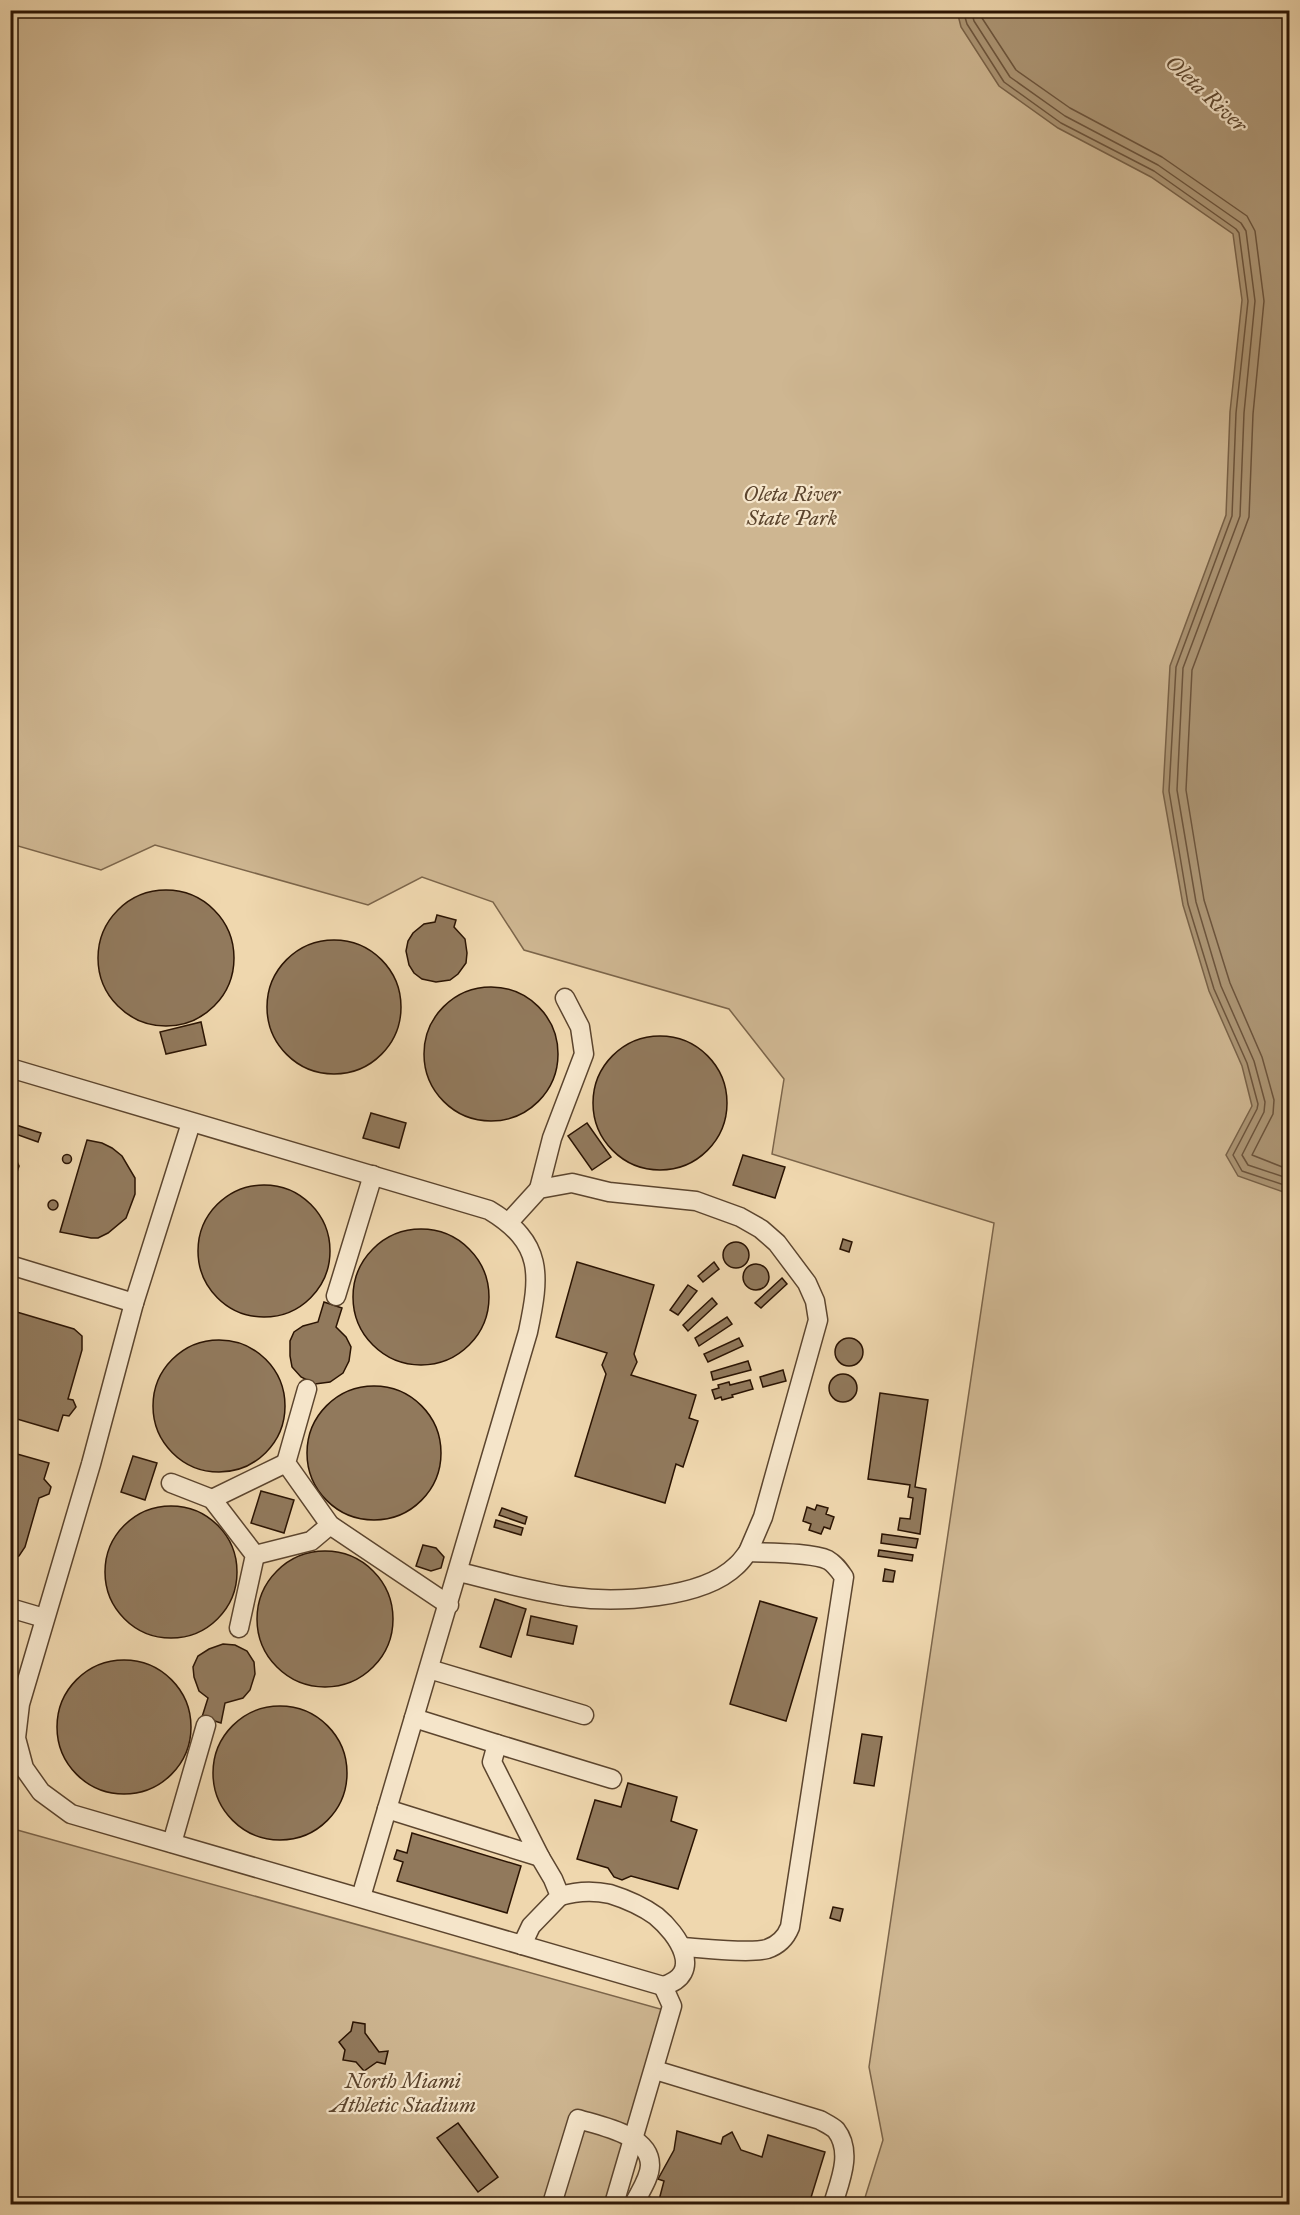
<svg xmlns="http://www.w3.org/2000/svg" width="1300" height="2215" viewBox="0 0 1300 2215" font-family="'IM FELL Great Primer',serif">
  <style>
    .green { fill: #ceb691; stroke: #7c654a; stroke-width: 1.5 }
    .water { fill: #ac9574; stroke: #786147; stroke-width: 1.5 }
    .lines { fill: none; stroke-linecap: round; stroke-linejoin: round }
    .shore { stroke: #6c543c; stroke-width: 1.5 }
    .building { fill: #91795c; stroke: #2b1403; stroke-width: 1.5 }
    .minor-casing { stroke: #5c452e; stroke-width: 21 }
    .minor { stroke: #f5e5ca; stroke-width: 18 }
    .labels { text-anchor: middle; stroke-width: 4.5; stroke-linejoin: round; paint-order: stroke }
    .park-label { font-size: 21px; font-style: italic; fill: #5c452e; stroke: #f5e5ca }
    .water-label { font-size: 22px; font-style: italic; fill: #5f4830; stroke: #f5e5ca }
  </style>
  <rect width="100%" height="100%" fill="#efd7ae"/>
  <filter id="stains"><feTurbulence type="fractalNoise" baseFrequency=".00333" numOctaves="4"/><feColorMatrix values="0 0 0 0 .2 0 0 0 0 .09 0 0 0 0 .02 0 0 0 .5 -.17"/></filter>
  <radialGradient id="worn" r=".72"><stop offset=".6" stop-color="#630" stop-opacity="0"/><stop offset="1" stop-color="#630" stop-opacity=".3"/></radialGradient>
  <g class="green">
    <path d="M10,11H1289V2204H863L883,2140L869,2067L994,1223L772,1154L784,1079L729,1009L524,950L493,902L422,877L368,905L155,845L101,870L11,844Z"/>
    <path d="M10,1828L664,2010L615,2204H11Z"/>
  </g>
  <path class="water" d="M957,11H1289V1194L1238,1176L1226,1155L1252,1106L1242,1066L1209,991L1183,905L1163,792L1170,666L1226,515L1230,412L1242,300L1233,234L1151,177L1058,128L999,86L961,27Z"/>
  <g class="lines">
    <g class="shore">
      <path d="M963,10L967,24L1004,82L1061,123L1154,171L1236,229L1239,233L1248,301L1236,413L1232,516L1176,667L1169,791L1188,904L1214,989L1247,1063L1258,1104L1257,1109L1233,1155L1242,1171L1290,1187"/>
      <path d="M971,10L974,21L1010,77L1065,116L1158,165L1241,223L1246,231L1255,301L1244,413L1240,516L1183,668L1177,790L1196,902L1221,986L1254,1061L1265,1102L1264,1112L1242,1155L1248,1165L1290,1179"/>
      <path d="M980,10L982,18L1016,70L1070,108L1162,157L1247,216L1255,231L1264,301L1253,414L1249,517L1192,670L1186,790L1204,900L1230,983L1262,1057L1274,1100L1273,1114L1252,1155L1290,1170"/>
    </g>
  </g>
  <g class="building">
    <circle cx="166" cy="958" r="68"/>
    <path d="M437,915L456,920L454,927L465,939L467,953L466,963L458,974L450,980L436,982L422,979L414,973L409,965L406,951L408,941L413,933L424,924L435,922Z"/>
    <circle cx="334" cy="1007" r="67"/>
    <circle cx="491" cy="1054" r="67"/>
    <path d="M201,1022L206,1045L166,1054L160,1032Z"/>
    <circle cx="660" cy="1103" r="67"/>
    <path d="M371,1113L406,1123L399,1148L363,1138Z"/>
    <path d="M10,1123L41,1133L38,1142L10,1132Z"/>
    <path d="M587,1123L611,1157L592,1170L568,1136Z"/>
    <path d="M87,1140L102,1143L112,1148L122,1156L135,1178V1194L126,1218L108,1233L98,1238H91L60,1232Z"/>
    <path d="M10,1153L15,1157L19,1166L16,1175L10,1179Z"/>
    <circle cx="67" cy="1159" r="4.5"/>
    <path d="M743,1155L785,1167L775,1198L733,1185Z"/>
    <circle cx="264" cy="1251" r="66"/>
    <circle cx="53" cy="1205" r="5"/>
    <circle cx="421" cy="1297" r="68"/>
    <path d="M843,1239L852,1242L849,1252L840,1249Z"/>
    <circle cx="736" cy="1255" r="13"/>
    <path d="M577,1262L654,1285L634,1354L637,1362L631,1375L696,1395L689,1418L698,1421L683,1467L676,1464L665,1503L575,1476L606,1374L602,1365L607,1353L556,1337Z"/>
    <path d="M714,1262L719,1269L703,1282L698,1276Z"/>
    <circle cx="756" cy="1277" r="13"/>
    <path d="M782,1278L787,1284L761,1308L755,1303Z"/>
    <path d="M688,1285L697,1291L678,1315L670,1310Z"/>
    <path d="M712,1298L717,1304L688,1331L683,1325Z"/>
    <path d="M324,1302L342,1308L336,1327L346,1337L351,1347L349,1361L343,1373L330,1382L315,1384L301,1377L292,1367L290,1356V1341L294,1332L303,1326L318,1322Z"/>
    <path d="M10,1310L74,1329L82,1336V1350L68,1399L73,1400L76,1407L69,1416L63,1415L58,1431L10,1417Z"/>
    <path d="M727,1317L732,1324L699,1346L695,1338Z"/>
    <circle cx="849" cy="1352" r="14"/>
    <path d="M739,1338L743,1346L708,1362L704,1354Z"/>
    <circle cx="219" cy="1406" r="66"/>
    <path d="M748,1361L751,1370L713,1380L711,1372Z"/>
    <path d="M783,1370L786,1381L763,1387L760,1377Z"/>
    <circle cx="843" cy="1388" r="14"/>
    <path d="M750,1380L753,1389L732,1395L733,1397L722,1400L721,1397L715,1399L712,1390L719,1388L718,1385L729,1382L730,1385Z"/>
    <circle cx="374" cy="1453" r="67"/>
    <path d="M880,1393L928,1400L915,1487L926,1489L920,1534L898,1530L900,1518L910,1519L913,1498L908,1497L910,1485L868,1479Z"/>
    <path d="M10,1452L49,1463L44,1479L51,1487L49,1494L39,1498L25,1547L19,1556L10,1560Z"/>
    <path d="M133,1456L157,1463L145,1500L121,1492Z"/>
    <path d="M261,1491L294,1500L284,1533L251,1523Z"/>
    <path d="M817,1505L828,1508L826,1514L834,1517L830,1529L824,1527L821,1534L809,1530L811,1524L803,1521L807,1507L815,1510Z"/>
    <circle cx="171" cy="1572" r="66"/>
    <path d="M502,1508L527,1517L525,1524L499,1515Z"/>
    <path d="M496,1520L523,1528L521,1535L494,1527Z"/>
    <path d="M882,1534L918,1539L916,1548L881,1543Z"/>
    <path d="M423,1545L436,1548L444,1557L441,1568L431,1571L416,1566Z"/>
    <path d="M879,1550L913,1555L912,1561L878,1556Z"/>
    <circle cx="325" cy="1619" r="68"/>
    <path d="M885,1569L895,1571L893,1582L883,1581Z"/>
    <path d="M495,1599L526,1609L511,1657L480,1647Z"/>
    <path d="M760,1601L817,1618L786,1721L730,1704Z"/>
    <path d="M531,1616L577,1626L573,1644L527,1635Z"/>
    <path d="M223,1644L235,1645L247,1651L254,1662L255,1674L250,1690L243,1698L225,1703L221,1723L202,1717L208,1698L199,1691L194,1677L193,1667L198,1656L209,1649Z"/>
    <circle cx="124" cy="1727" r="67"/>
    <circle cx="280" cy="1773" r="67"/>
    <path d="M862,1734L882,1737L874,1786L854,1783Z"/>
    <path d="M628,1783L677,1797L671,1821L697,1830L678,1889L631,1876L622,1880L614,1877L608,1868L577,1859L595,1800L621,1807Z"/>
    <path d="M412,1833L521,1866L507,1913L397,1881L403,1862L394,1859L397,1850L407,1853Z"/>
    <path d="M833,1907L843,1909L840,1921L830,1918Z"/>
    <path d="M353,2022L365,2024V2033L379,2052L388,2051L385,2064L377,2062L364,2071L356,2062L343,2060L345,2050L339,2042L351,2031Z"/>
    <path d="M458,2123L498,2177L478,2192L437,2138Z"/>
    <path d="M677,2131L721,2144L723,2137L732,2132L741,2150L762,2157L768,2135L825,2152L809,2204H647L649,2197L659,2200L664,2181L658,2179L674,2150Z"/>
  </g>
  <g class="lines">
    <defs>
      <g id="minor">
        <path d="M10,1068L489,1210C544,1243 540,1275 528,1332L361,1897"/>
        <path d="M191,1123L134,1303L91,1464L20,1704L16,1738L24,1768L41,1792L71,1814L663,1986C705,1974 678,1934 656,1916C642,1906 626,1899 610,1894C592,1890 577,1891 560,1896"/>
        <path d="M539,1189L552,1138L584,1054L580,1027L565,998"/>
        <path d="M509,1222L539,1189L572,1183L609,1192L696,1201L740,1217L761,1229L777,1243L807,1283L815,1301L818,1320L763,1517L748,1552"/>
        <path d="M10,1265L134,1303"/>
        <path d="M336,1296L373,1175"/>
        <path d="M307,1389L286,1463L330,1525L449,1605"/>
        <path d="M171,1483L212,1499L255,1555L239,1628"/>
        <path d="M212,1499L286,1463"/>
        <path d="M255,1555L311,1541L330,1525"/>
        <path d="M459,1572C496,1581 534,1592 572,1597C616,1603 702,1599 736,1566C741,1562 744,1557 748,1552C768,1553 811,1552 828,1560C835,1564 839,1570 844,1577L790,1927C786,1937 779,1945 767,1949C750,1954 702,1948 682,1947"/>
        <path d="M10,1608L44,1618"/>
        <path d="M429,1669L584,1715"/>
        <path d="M497,1744L612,1779"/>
        <path d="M387,1809L540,1857L492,1762L497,1744L414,1718"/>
        <path d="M172,1843L206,1725"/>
        <path d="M522,1945L531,1926L560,1896L553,1879L540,1857"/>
        <path d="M655,2070L820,2120C825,2123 832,2126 836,2130C853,2152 840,2181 833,2204"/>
        <path d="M552,2204L578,2119C601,2126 650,2135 650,2165C650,2178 639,2193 634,2204"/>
        <path d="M614,2204L672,2006L663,1986"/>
      </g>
    </defs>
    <use href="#minor" class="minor-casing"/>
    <use href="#minor" class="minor"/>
  </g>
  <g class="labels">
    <g class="park-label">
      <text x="792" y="501">Oleta River<tspan x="792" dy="24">State Park</tspan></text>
      <text x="403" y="2088">North Miami<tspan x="403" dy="24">Athletic Stadium</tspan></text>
    </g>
    <g class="water-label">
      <text transform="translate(1207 93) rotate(43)" y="8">Oleta River</text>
    </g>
  </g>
  <rect width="1300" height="2215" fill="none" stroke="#efd7ae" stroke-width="36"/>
  <rect x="12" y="12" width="1276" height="2191" fill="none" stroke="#2b1403" stroke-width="3"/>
  <rect x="18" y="18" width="1264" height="2179" fill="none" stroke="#2b1403" stroke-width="1.5"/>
  <rect width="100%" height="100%" filter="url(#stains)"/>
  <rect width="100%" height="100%" fill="url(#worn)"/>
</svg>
